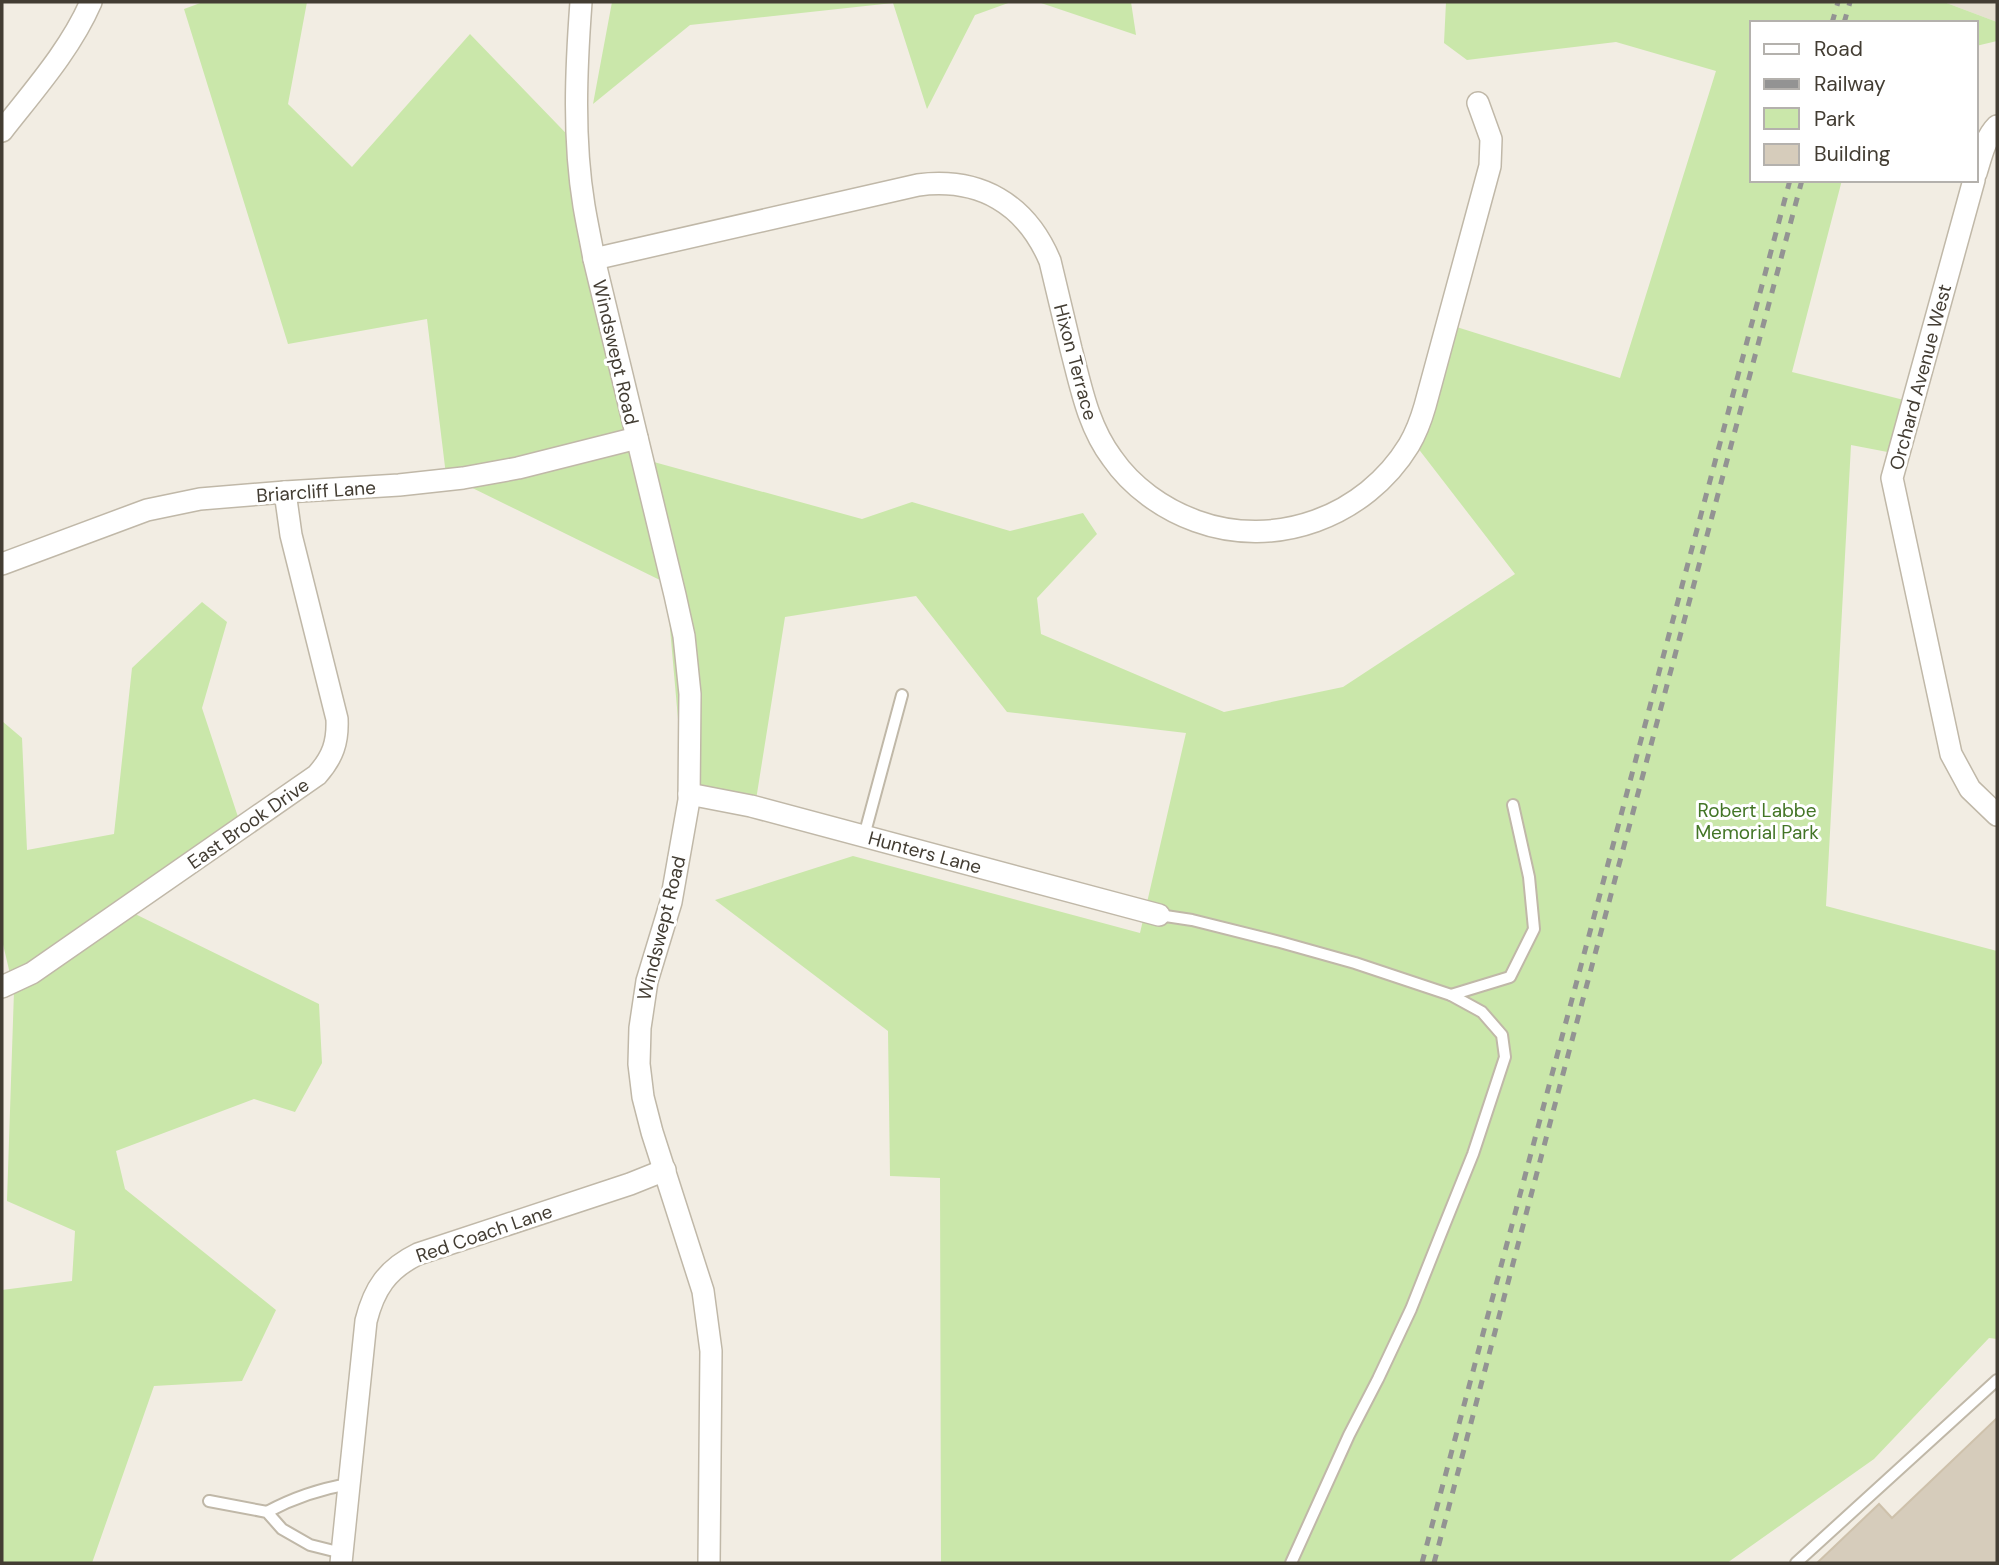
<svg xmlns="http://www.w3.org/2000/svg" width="1999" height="1565" viewBox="0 0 1999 1565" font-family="'DM Sans',sans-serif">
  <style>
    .residential { fill: #e6e0d1 }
    .green { fill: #cae7aa }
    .building { fill: #d6ccbb; stroke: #cec1ab; stroke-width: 2 }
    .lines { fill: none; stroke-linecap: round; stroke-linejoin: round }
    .lane-casing { stroke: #c0b8a8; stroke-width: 14 }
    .street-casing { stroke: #c0b8a8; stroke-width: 24 }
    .lane { stroke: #fff; stroke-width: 10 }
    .street { stroke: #fff; stroke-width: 21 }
    .rail { stroke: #939393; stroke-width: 5; stroke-dasharray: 9 9; stroke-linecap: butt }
    .labels { text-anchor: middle; stroke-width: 6; stroke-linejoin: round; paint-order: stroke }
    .street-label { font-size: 19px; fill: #433d33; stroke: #fff }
    .park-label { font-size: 19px; fill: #437526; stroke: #fff }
  </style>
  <rect width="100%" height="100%" fill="#f2ede3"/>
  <path class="residential" d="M1944,2H1997V22Z"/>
  <g class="green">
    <path d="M203,2H307L288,104L352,167L470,34L586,154L632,456L862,519L912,502L1010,531L1083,513L1097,534L1037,598L1041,634L1224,712L1343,687L1515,574L1407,434L1447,324L1620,378L1716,71L1616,42L1467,60L1444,43L1446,2H1944L1997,22V41L1976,46V23H1752V180H1842L1792,372L1912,402L1898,454L1851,445L1826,906L1997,951V1339L1989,1338L1874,1459L1727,1563H941L940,1178L890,1176L888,1031L715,900L853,856L1140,933L1186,733L1007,712L916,596L785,617L756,800L684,787L666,583L446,475L427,319L288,344L184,9Z"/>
    <path d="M612,2H1011L975,15L927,109L893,3L690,25L593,104Z"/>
    <path d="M1038,2H1131L1136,35Z"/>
    <path d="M202,602L227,622L202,708L243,832L129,911L319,1004L322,1063L295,1112L254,1099L116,1151L125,1189L276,1310L242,1381L154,1386L92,1563H2V1290L72,1281L75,1231L7,1201L14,991L2,940V721L22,738L27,850L114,834L132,668Z"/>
  </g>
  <path class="building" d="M1997,1418V1563H1817L1879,1504L1892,1518Z"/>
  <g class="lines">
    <defs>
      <g id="lane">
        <path d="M864,836L902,695"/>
        <path d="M1159,915L1192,920L1280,942L1355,963L1451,995L1482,1012L1502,1035L1505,1057L1473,1154L1440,1236L1411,1309L1378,1379L1349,1435L1291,1563"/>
        <path d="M1451,995L1510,977L1534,929L1529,877L1513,805"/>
        <path d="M209,1501L267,1512L282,1529L310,1545L342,1553"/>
        <path d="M267,1512C293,1498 319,1489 349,1484"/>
        <path d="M1796,1563L1997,1380"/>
      </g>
      <g id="street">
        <path d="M581,2C576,70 573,139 584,206C587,224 591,242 594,259L675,595L684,636L690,694L689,800L671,902L647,981L640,1028L639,1064L643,1097L652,1132L703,1291L711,1351L709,1563"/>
        <path d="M2,131C34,90 70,50 91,2"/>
        <path d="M1976,173C1981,157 1985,138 1997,126"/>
        <path d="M1974,180L1892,478L1951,754L1970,789L1997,815"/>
        <path d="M594,259L918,185C980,177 1026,204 1050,261C1057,290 1064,320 1071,349C1081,387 1088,426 1112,458C1132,487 1163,509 1196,521C1275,550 1365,517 1409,445C1416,433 1421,420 1425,406L1490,166L1491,139L1478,103"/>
        <path d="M2,564L147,510L200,499L285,492L399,485L463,478L518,468L637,438"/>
        <path d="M689,794L751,806L1159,915"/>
        <path d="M2,987L32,973L317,775C333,757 338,742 337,719L291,535L285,492"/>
        <path d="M341,1563L366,1321C374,1289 387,1269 418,1254L630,1184L665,1170"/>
      </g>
    </defs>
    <use href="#lane" class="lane-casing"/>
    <use href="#street" class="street-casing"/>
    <use href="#lane" class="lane"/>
    <use href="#street" class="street"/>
    <g class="rail">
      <path d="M1832,23L1838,2"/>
      <path d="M1844,23L1850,2"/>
      <path d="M1422,1563L1790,180"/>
      <path d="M1434,1563L1563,1074L1802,180"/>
    </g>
  </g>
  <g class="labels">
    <g class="street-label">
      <text transform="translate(616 352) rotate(77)" y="7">Windswept Road</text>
      <text transform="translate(1076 362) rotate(75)" y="7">Hixon Terrace</text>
      <text transform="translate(1920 377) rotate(-75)" y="7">Orchard Avenue West</text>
      <text transform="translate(316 491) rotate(-4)" y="7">Briarcliff Lane</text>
      <text transform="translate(248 823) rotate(-35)" y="7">East Brook Drive</text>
      <text transform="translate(925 852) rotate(15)" y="7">Hunters Lane</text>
      <text transform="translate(661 928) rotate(-76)" y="7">Windswept Road</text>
      <text transform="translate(484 1233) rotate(-19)" y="7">Red Coach Lane</text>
    </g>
    <g class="park-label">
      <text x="1757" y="817">Robert Labbe<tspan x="1757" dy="22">Memorial Park</tspan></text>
    </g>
  </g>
  <rect width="1999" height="1565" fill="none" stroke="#433d33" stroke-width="7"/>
  <rect x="1750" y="21" width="228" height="161" fill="#ffffff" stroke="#b4b1ad" stroke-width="2"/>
  <rect x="1764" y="44" width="35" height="10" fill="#ffffff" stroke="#b4b1ad" stroke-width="2"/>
  <text x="1814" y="56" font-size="21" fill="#433d33">Road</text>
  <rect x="1764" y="79" width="35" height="10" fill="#939393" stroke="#b4b1ad" stroke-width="2"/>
  <text x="1814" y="91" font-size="21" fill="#433d33">Railway</text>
  <rect x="1764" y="108" width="35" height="21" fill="#cae7aa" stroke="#b4b1ad" stroke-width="2"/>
  <text x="1814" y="126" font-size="21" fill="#433d33">Park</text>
  <rect x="1764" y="144" width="35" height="21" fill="#d6ccbb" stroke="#b4b1ad" stroke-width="2"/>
  <text x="1814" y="161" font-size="21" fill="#433d33">Building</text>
</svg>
